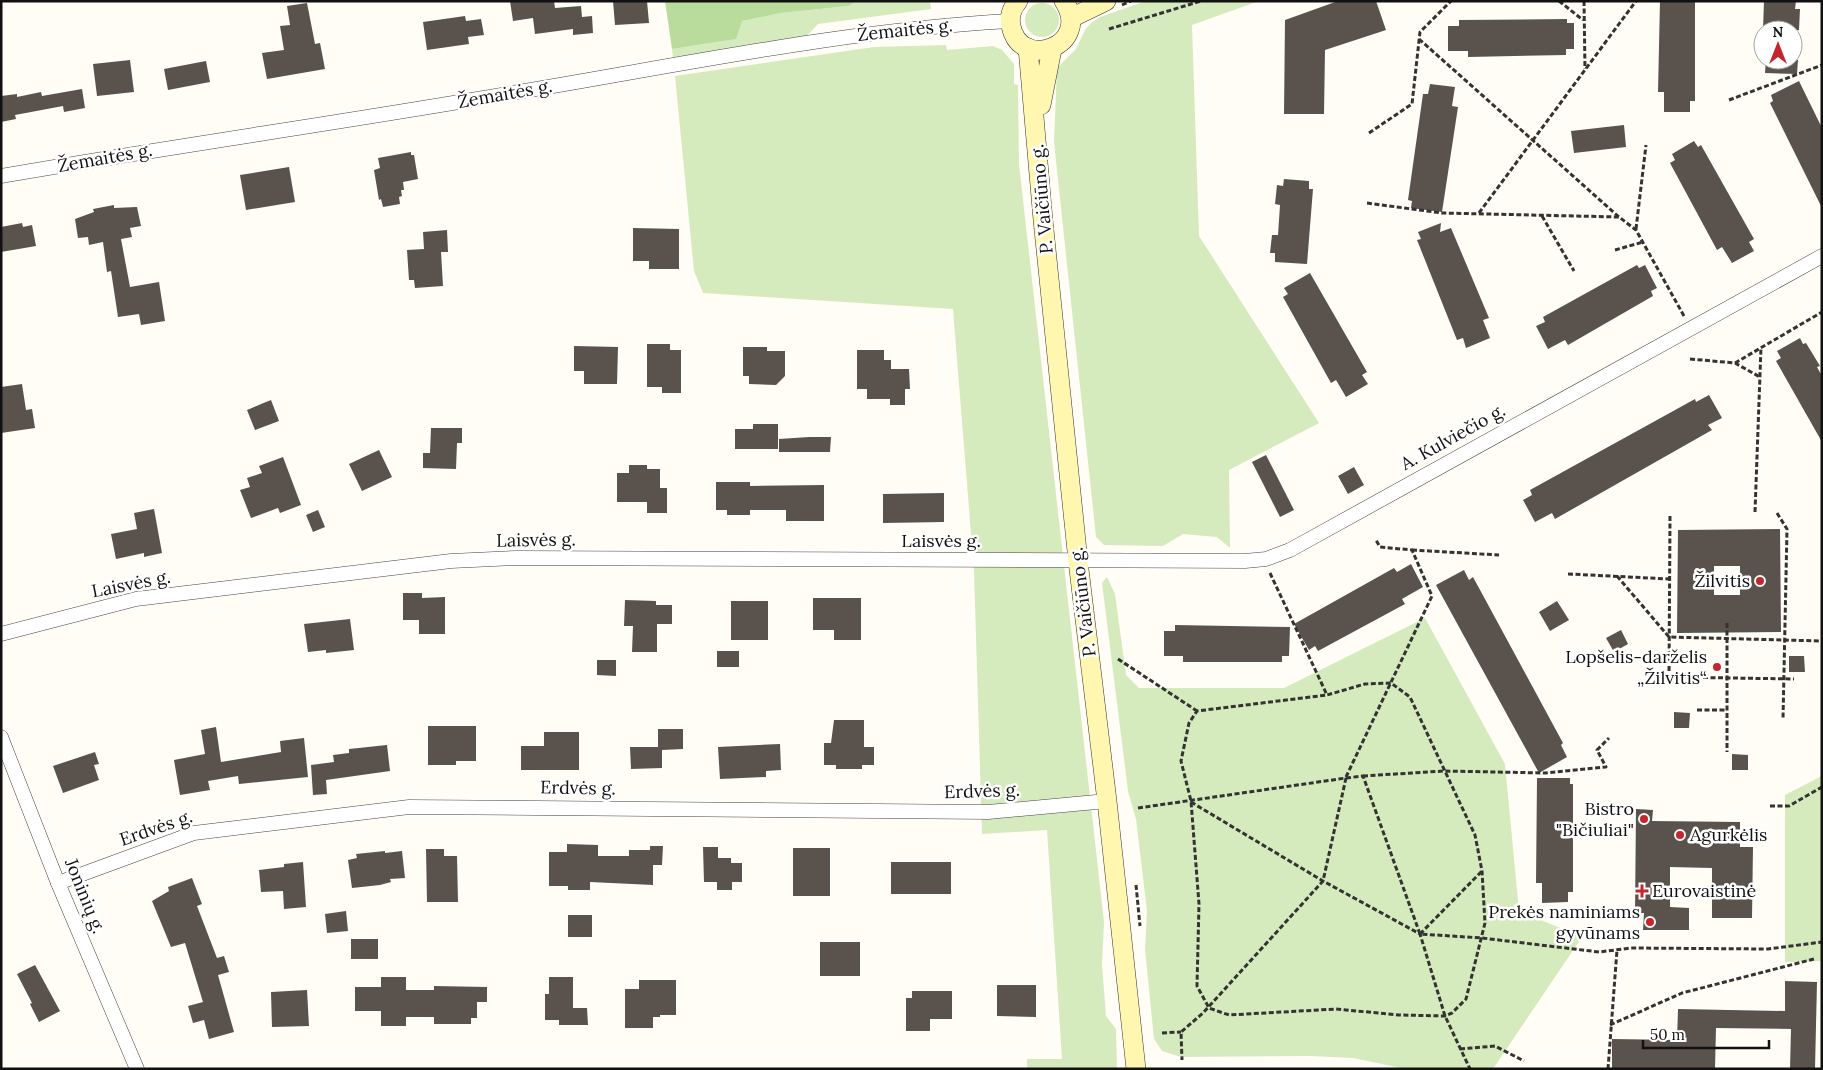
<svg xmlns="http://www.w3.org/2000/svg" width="1823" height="1070" viewBox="0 0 1823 1070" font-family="Lora,serif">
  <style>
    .green { fill: #d5ebbd }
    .forest { fill: #b9dc9c }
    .building { fill: #5a524d; fill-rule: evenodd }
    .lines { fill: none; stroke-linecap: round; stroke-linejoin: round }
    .street-casing { stroke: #444; stroke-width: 15 }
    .secondary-casing { stroke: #333; stroke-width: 20 }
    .path { stroke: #333; stroke-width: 3; stroke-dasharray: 5 2.5; stroke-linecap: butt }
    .street { stroke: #fff; stroke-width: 14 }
    .secondary { stroke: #fff6b0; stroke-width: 19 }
    .poi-dot { fill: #c4262e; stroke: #fff; stroke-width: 2 }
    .labels { text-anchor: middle; stroke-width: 5; stroke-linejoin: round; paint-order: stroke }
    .street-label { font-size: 18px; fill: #111; stroke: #fff }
    .poi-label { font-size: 18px; fill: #111; stroke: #fff; text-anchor: end }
  </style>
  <rect width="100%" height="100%" fill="#fffdf5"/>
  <g class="green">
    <path d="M856,1H930L931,9L818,24L804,39L673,58L672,49L735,39L741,21L781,13L849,6Z"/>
    <path d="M1146,1H1259L1192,25L1199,236L1319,423L1229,470L1230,548L1217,537L1183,534L1163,546L1104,545L1096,537L1054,142L1057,68L1076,49L1085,30L1091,23L1100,17Z"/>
    <circle cx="1042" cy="20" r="17"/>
    <path d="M946,45L947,50L993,46L1002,50L1014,64V84L1018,85L1019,164L1104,922L1102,965L1106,1016L1116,1029L1117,1069H1027V1059H1062L1047,830L982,834L974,571L953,309L703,293L694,271L675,76L874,47Z"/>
    <path d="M1107,577L1115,594L1126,675L1139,688H1284L1425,618L1505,764L1519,911L1582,937L1493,1069H1406L1353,1058L1310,1056L1181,1057L1162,1051L1154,1039L1145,949L1147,911L1136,819L1128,791L1102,583Z"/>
    <path d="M1822,776V961L1785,962V795Z"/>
  </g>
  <path class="forest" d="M665,1H856L849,6L781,13L742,21L736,39L672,49Z"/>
  <g class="building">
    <path d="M510,1H554L555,8L581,6L582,17L592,16L593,33L573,35V29L535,34L533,18L513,21Z"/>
    <path d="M613,1H647L649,23L615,25Z"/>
    <path d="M1338,1H1376L1386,30L1325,50L1324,114H1284L1285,20Z"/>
    <path d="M1660,1H1695V101H1690V112H1664V92H1658Z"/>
    <path d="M1764,1H1796L1795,9H1800L1799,30H1763Z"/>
    <path d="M307,3L315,44L320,43L325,69L267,79L262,53L284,50L280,26L290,25L287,6Z"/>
    <path d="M465,16L466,21L481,19L484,35L468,37L469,44L427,50L423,22Z"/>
    <path d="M1567,19V23H1574V49H1566V55L1468,57V51H1448V26H1459V20Z"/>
    <path d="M130,60L134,92L97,96L93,64Z"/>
    <path d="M1766,60H1798L1797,74L1765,73Z"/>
    <path d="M206,61L210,82L168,90L164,69Z"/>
    <path d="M1799,81L1822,128V208L1770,103L1773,101L1771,95Z"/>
    <path d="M1430,84L1455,87L1452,106L1458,107L1442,212L1411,208L1412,201L1408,200L1423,94H1428Z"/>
    <path d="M82,89L85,108L64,112L63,106L15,115L16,119L1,122V96L17,94V97L41,92L42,96Z"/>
    <path d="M1624,125L1626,147L1574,153L1571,131Z"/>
    <path d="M1694,141L1698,147L1701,145L1754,239L1749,242L1754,251L1732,263L1722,247L1717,250L1670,163L1675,160L1672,154Z"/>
    <path d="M411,152V155H414L418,179L403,182L404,190H401L402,196L399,197L400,204L383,207L381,199L379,200L374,170L380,168L378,158Z"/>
    <path d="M289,167L295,202L246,210L240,175Z"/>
    <path d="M1284,179L1309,181V189H1313L1307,264L1275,262V253H1270L1272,235H1278L1280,205L1275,204L1277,185L1283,186Z"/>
    <path d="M114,205V208L137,207L141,226L130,228L132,237L121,239L130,287L159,282L165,321L141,325L139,314L118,317L111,271L107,272L103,242L89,245L88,237L78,238L75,219L94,212L93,209Z"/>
    <path d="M22,223L23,227L32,225L36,246L1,252V227Z"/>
    <path d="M1441,223L1440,232L1451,228L1489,318L1483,320L1490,338L1466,348L1463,338L1457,340L1417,240L1421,239L1418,232Z"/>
    <path d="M633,228L679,229V269H649V261H633Z"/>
    <path d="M447,230L448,252H441L443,286L415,288L414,280H409L407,250L424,249L423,232Z"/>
    <path d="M1637,265L1639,268L1645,265L1657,288L1651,291L1653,296L1568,345L1565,340L1548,349L1536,326L1545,322L1543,317Z"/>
    <path d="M1310,273L1367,372L1362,375L1368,384L1346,397L1336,380L1331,383L1283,297L1288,294L1284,288Z"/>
    <path d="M1800,338L1803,344L1806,343L1820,366L1817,367L1822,376V442L1776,361L1781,358L1777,351Z"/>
    <path d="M647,344H670V350H681V393H662V387H647Z"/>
    <path d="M574,346L618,347L617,384H584V371H574Z"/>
    <path d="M743,347H767V351H785V376L776,385L749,384V376H743Z"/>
    <path d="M857,350H884V360H891V369H909L910,389H905V405H890V399H867V389H857Z"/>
    <path d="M22,384L26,410L32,409L35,428L1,433V387Z"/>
    <path d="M1709,395L1722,418L1708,425L1712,430L1555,519L1552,513L1535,522L1523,500L1532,495L1530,490L1695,399L1696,402Z"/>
    <path d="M271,400L279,421L255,430L247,410Z"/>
    <path d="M753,424H778V449H735V429H753Z"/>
    <path d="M431,428H462V443H457L456,469L423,468V453H430Z"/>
    <path d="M809,437H831L830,452H779V439Z"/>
    <path d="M379,450L392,477L362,491L349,464Z"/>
    <path d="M1266,455L1294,510L1280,517L1252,462Z"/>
    <path d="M283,457L301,505L280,513L278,508L251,518L240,490L250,487L247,478L262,473L259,466Z"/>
    <path d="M629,465H647V469H660V488H667V513H647V502H617V473H629Z"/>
    <path d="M1354,467L1364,485L1348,494L1338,476Z"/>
    <path d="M716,482H750V486L824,485V521H786V510H750V515H727V510H716Z"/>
    <path d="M944,493V522L883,523V494Z"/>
    <path d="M154,509L162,553L144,557V553L116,559L111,534L137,529L134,513Z"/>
    <path d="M318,510L325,527L313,532L306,515Z"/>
    <path d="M1780,529L1781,632L1677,633L1678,530ZM1714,566H1740V595H1714Z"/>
    <path d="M1411,564L1423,587L1402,599L1405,604L1318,651L1315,646L1309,650L1294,624L1394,568L1397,572Z"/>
    <path d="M1464,570L1469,580L1473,577L1563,743L1561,745L1567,757L1539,773L1436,585Z"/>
    <path d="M403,593H422V598L445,597V634H419V620H403Z"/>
    <path d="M813,598H861V640H834V630H813Z"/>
    <path d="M625,600L656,601V605H672V624H657V652H632L633,626H624Z"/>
    <rect x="731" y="601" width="37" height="39"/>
    <path d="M1557,601L1569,620L1550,631L1539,612Z"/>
    <path d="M350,619L354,650L326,653V650L308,652L304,624Z"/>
    <path d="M1175,625L1290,627L1289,656H1282V662H1183V656H1164V631H1175Z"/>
    <path d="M1621,630L1628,644L1614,652L1606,638Z"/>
    <rect x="717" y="651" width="22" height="16"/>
    <path d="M1789,656H1804L1805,672H1789Z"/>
    <path d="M597,660H616V676L597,675Z"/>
    <path d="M1674,712L1690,713L1689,728H1674Z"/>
    <path d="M834,720H864V747H874V765H862V769H836V765H824V743H831Z"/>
    <path d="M428,726H476V761H456V765H428Z"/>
    <path d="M216,727L221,762L281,752L280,741L304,738L308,777L239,784L238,776L208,781L210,790L180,795L174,760L205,754L201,730Z"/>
    <path d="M658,729H683V749L662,750V768L631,769L630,747H658Z"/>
    <path d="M544,732H579V770H521V746H544Z"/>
    <path d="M780,744L781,770L766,771V777L720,779L718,747Z"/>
    <path d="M387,745L390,771L326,780L327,794L313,795L311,765L334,762L333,755L349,753V749Z"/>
    <path d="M95,752L99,764L94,765L99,780L63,793L53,766Z"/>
    <path d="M1732,754L1748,755V770H1732Z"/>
    <path d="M1537,778H1570V784H1573V892H1568V902L1542,903V883H1536Z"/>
    <path d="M1636,809L1653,810L1652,821L1740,822V847H1753L1752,918H1712V868L1670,867V907L1689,908V930H1643L1644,913H1635Z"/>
    <path d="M567,844L598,845V856H629V850H650V846H663L662,865H653V885L590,882V890H568V886H549V852H567Z"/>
    <path d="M703,847H718V858H731V863H742V882H732V890H717V882H704Z"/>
    <rect x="793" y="848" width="37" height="48"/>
    <path d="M426,849H444V856H457L458,902H427Z"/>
    <path d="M385,851V853L402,851L405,878L390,879L391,882L380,885L352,888L348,860L357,858L356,854Z"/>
    <path d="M303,862L306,907L284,909L283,891L261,892L259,870L284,867V864Z"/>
    <rect x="891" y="862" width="60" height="32"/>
    <path d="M192,878L202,904L197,906L217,958L224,956L229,972L218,975L234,1032L209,1039L204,1020L193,1023L188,1006L203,1002L185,943L171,947L152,901L169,891L168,887Z"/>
    <path d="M346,911L348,931L327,933L325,914Z"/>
    <rect x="568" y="915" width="24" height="22"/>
    <rect x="351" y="939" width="27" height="20"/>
    <rect x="820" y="942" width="40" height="34"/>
    <path d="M35,965L60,1011L39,1022L30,1004L32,1003L17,974Z"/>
    <path d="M381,977H406V990H434V986L487,987V1002H477V1018H471V1024H434V1017H406V1026H381V1011H355V987H381Z"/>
    <path d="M549,977H573V1008H587L588,1025H559V1020H545V994H549Z"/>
    <path d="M639,980H676V1015H660V1017H653V1028H625V989H639Z"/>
    <path d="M1785,981L1817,982L1815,1069H1790L1791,1029L1716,1028L1715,1069H1612V1039L1677,1040L1678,1009L1785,1011Z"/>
    <path d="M997,985H1036V1017L997,1016Z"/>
    <path d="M307,990L309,1026L272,1027L271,992Z"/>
    <path d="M912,991H952V1019H930V1031H906V998H912Z"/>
  </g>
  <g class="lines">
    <defs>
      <g id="street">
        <path d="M1,176C173,146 346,122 518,92C681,65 844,30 1010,21"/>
        <path d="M1,634L136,599L451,561L516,558L1245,561L1266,559L1290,550L1822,256"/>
        <path d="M1,737L58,883L137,1069"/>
        <path d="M58,883L194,833L409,807L988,812L1107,801"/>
      </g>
      <g id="secondary">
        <path d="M1018,1C1012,8 1009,17 1011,26C1020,72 1093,46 1064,1"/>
        <path d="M1071,18L1106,1"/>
        <path d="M1028,48L1043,220L1078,561L1107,801L1136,1069"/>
        <path d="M1041,105L1052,49"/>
      </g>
    </defs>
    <use href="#street" class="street-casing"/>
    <use href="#secondary" class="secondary-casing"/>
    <g class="path">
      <path d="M1559,1L1583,20"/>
      <path d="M1584,1L1585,69"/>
      <path d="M1122,5L1131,1"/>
      <path d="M1109,29L1201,1"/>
      <path d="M1419,39L1619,217"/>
      <path d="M1729,100L1822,65"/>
      <path d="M1369,133L1412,104L1420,32L1451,1"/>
      <path d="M1367,203L1442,213L1619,217L1636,230L1684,316"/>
      <path d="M1479,213L1636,1"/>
      <path d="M1542,216L1574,271"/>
      <path d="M1636,229L1646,145"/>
      <path d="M1615,250L1643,242"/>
      <path d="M1690,359L1735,363L1760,377"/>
      <path d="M1735,363L1822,312"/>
      <path d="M1755,512L1761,347"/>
      <path d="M1777,513L1787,529L1783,719"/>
      <path d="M1670,516L1669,677L1794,679"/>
      <path d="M1412,550L1499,555"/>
      <path d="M1270,573L1327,695L1365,684L1391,683L1410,697L1475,835L1482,871L1485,923L1466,999L1452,1013L1445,1016L1399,1015L1336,1009L1229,1015L1209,1008L1197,986L1199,904L1191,801L1181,761L1189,723L1197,711L1327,695"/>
      <path d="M1568,574L1670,579"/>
      <path d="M1617,576L1669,637L1822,641"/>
      <path d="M1727,623V752"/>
      <path d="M1118,659L1197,711"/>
      <path d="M1697,710H1727"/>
      <path d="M1363,776L1444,771L1545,773L1606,767L1597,750L1609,738"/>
      <path d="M1346,777L1432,596L1412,550L1380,547L1376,540"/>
      <path d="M1346,778L1363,776L1420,934L1482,938L1599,952L1631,948L1768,949L1822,942"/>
      <path d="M1191,802L1323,881L1420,934L1445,1016L1470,1069"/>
      <path d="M1770,806H1789L1822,787"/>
      <path d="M1138,808L1346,778L1323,881L1203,1013L1181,1032L1182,1060"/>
      <path d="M1136,885L1140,926"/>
      <path d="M1420,934L1482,871"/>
      <path d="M1610,1025L1682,993L1814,959"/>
      <path d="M1162,1033L1181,1032"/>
      <path d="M1460,1049L1495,1046L1524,1061"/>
      <path d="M1608,1069L1617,950"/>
    </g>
    <use href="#street" class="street"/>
    <use href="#secondary" class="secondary"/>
  </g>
  <g class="poi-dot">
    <circle cx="1760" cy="581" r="5"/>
    <circle cx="1717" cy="667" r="5"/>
    <circle cx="1644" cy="819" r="5"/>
    <circle cx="1680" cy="835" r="5"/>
    <path d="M1639.5 883.5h5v5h5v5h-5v5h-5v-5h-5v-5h5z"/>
    <circle cx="1650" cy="922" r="5"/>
  </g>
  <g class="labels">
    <g class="street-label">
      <text transform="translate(905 30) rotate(-6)" y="6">Žemaitės g.</text>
      <text transform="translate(505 94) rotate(-10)" y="6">Žemaitės g.</text>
      <text transform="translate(105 158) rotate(-10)" y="6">Žemaitės g.</text>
      <text transform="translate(1042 199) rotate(-95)" y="6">P. Vaičiūno g.</text>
      <text transform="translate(1453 437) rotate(-29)" y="6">A. Kulviečio g.</text>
      <text transform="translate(536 540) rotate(-1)" y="6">Laisvės g.</text>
      <text x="941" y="547">Laisvės g.</text>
      <text transform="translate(131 584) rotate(-11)" y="6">Laisvės g.</text>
      <text transform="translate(1083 602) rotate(-97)" y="6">P. Vaičiūno g.</text>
      <text transform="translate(578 788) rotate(1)" y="6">Erdvės g.</text>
      <text transform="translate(982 791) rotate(-2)" y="6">Erdvės g.</text>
      <text transform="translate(156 828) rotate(-19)" y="6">Erdvės g.</text>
      <text transform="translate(85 896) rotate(68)" y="6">Joninių g.</text>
    </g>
    <g class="poi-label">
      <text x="1750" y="587">Žilvitis</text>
      <text x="1707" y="663">Lopšelis-darželis<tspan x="1707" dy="21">„Žilvitis“</tspan></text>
      <text x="1634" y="815">Bistro<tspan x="1634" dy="21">"Bičiuliai"</tspan></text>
      <text x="1690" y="841" text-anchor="start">Agurkėlis</text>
      <text x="1652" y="897" text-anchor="start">Eurovaistinė</text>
      <text x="1640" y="918">Prekės naminiams<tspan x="1640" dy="21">gyvūnams</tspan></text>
    </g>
  </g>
  <rect width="1823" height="1070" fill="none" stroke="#111111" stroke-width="5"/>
  <g transform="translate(1778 45)"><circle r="24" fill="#ffffff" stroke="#a0a0a0"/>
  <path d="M0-4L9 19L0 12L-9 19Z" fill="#c4262e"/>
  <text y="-8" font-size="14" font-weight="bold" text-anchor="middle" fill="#111111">N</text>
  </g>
  <path d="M1643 1040v8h126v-8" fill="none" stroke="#111111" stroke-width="2.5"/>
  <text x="1650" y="1040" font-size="15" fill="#111111" stroke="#ffffff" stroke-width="4" paint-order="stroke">50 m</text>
</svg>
